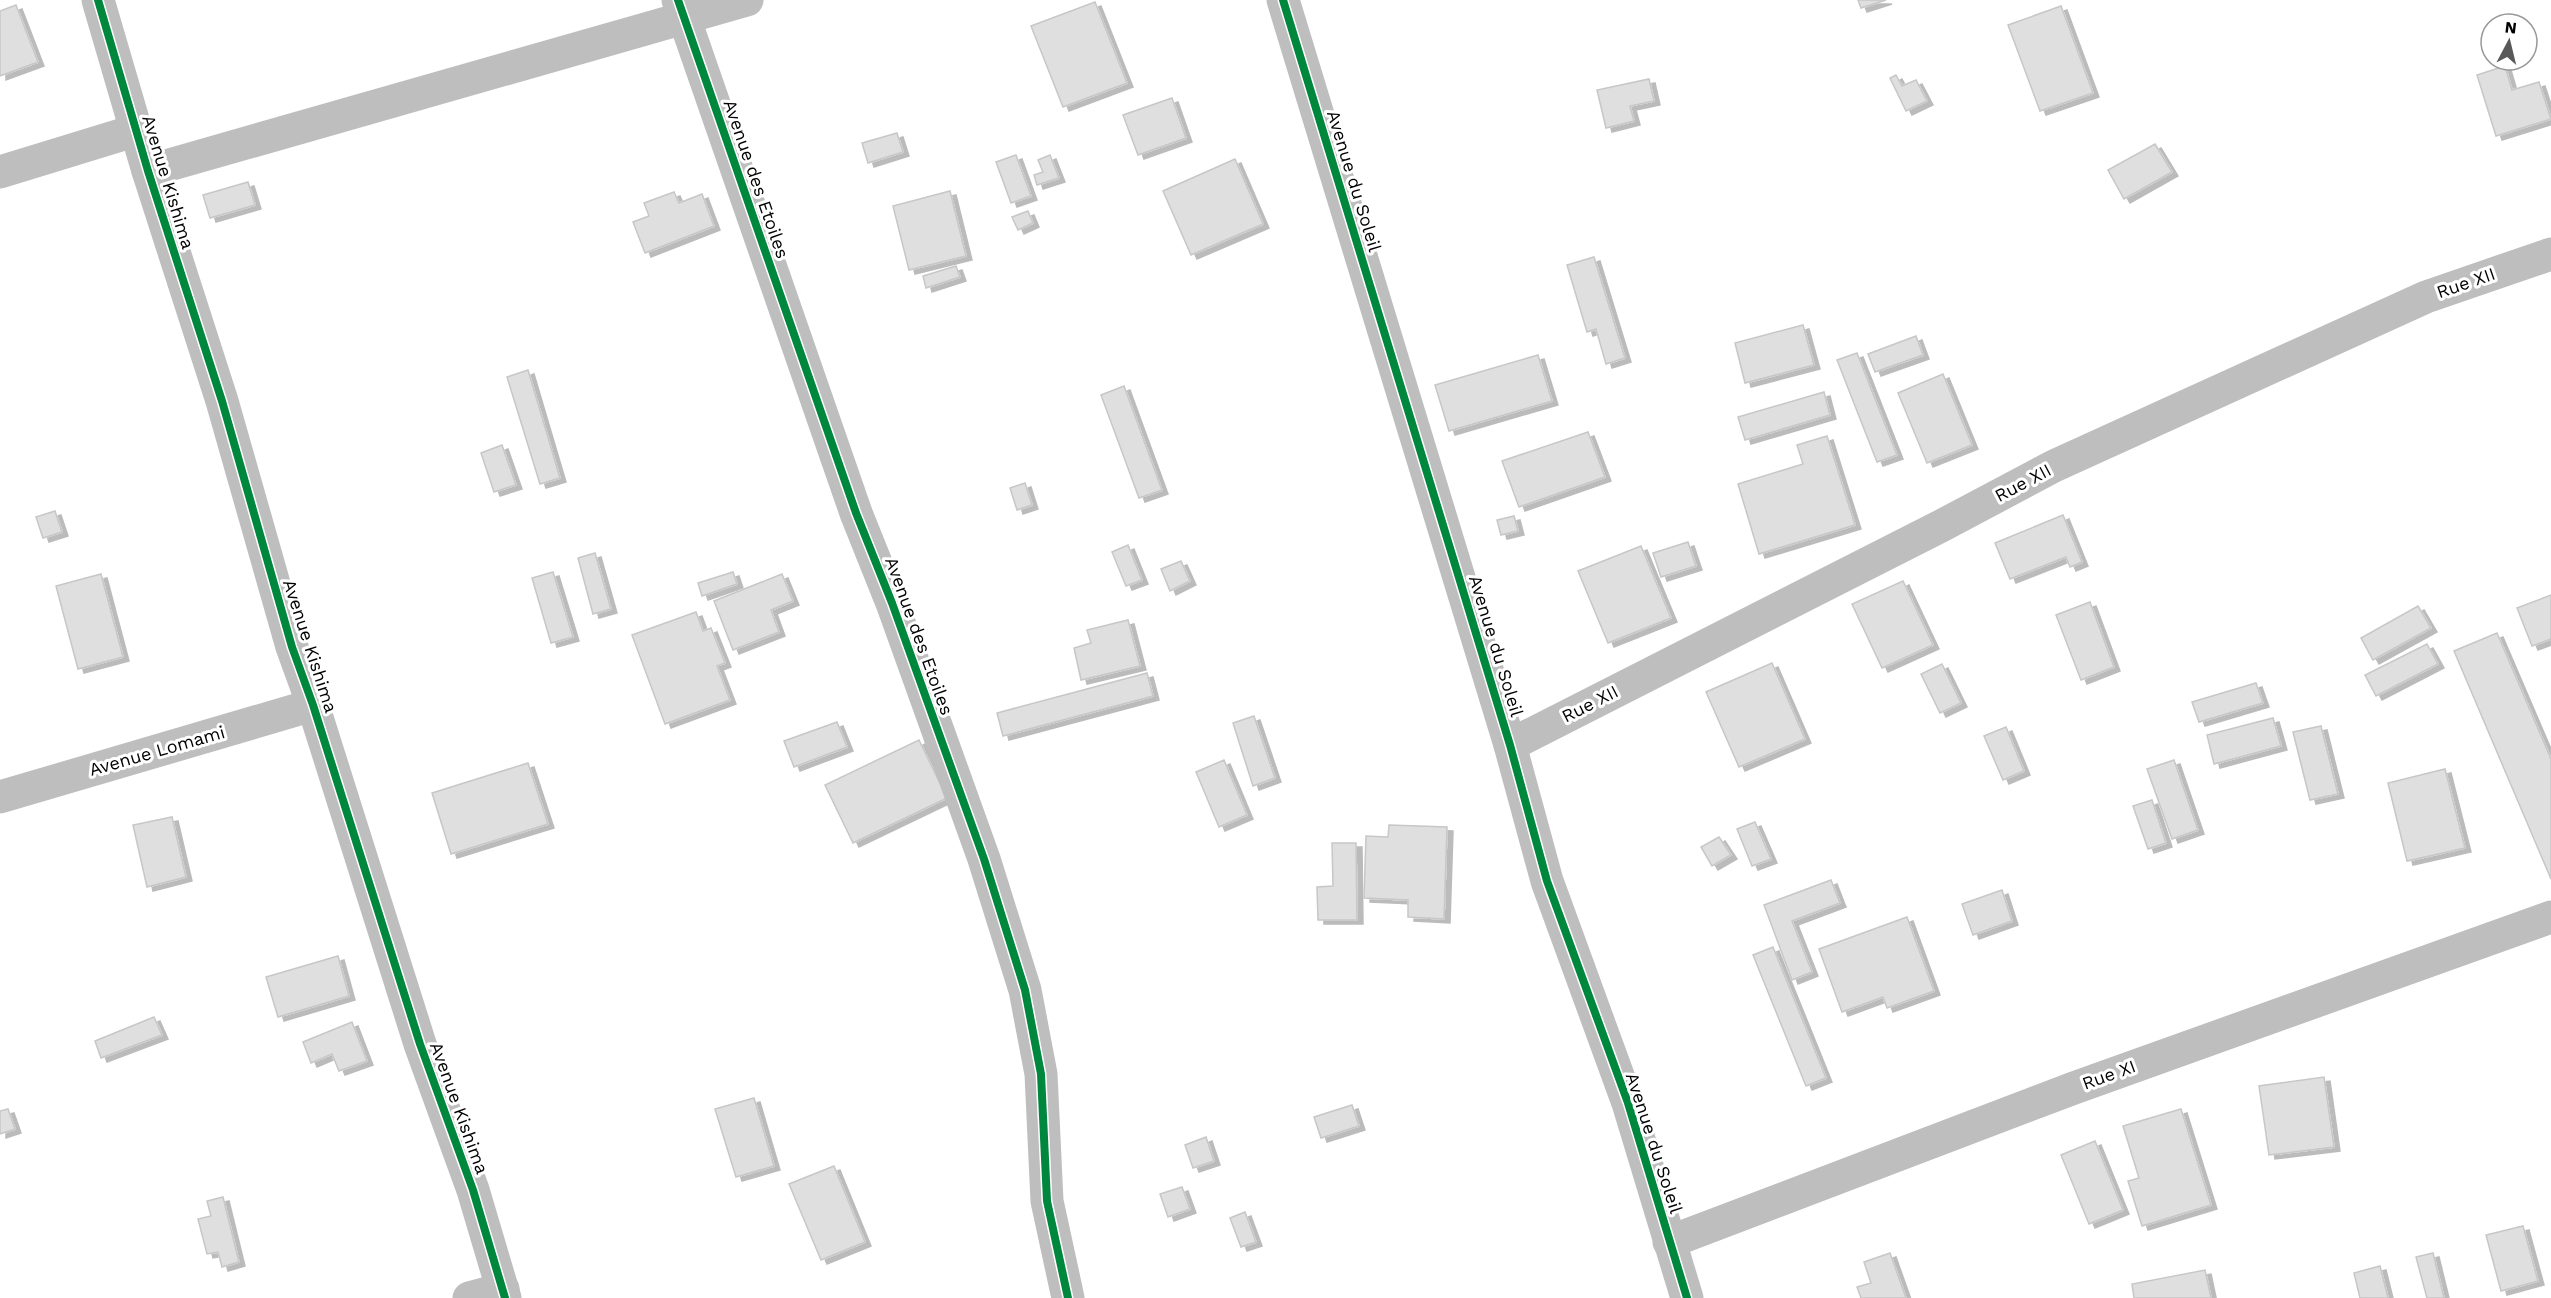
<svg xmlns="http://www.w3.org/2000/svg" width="2551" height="1298" viewBox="0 0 2551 1298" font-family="'Work Sans',sans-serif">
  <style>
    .building { fill: #dfdfdf; stroke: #c7c7c7; stroke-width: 1.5; filter: url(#shadow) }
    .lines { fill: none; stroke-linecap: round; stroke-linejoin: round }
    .street { stroke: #bebebe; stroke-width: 33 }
    .cycleway-casing { stroke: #fff; stroke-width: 11 }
    .cycleway { stroke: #00873e; stroke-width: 8 }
    .labels { text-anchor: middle; stroke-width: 6; stroke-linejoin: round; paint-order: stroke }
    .street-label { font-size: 18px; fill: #000; stroke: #fff }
  </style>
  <defs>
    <filter id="shadow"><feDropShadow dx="6" dy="4" stdDeviation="0" flood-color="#0004"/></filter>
  </defs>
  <rect width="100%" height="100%" fill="#fff"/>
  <g class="building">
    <path d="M1858,0H1886L1861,8Z"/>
    <path d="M1095,2L1127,83L1063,107L1031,26Z"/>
    <path d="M16,5L38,62L0,76V11Z"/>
    <path d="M2061,6L2093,93L2040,111L2008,25Z"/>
    <path d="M2505,66L2512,90L2539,82L2551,119L2496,136L2477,75Z"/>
    <path d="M1896,75L1902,86L1916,80L1927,101L1906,111L1890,78Z"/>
    <path d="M1649,79L1654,101L1630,106L1634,121L1606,128L1597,90Z"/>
    <path d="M1172,98L1186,138L1138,155L1123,115Z"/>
    <path d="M897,133L903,152L868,163L862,143Z"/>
    <path d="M2155,144L2172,172L2124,199L2108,170Z"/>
    <path d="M1016,155L1031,196L1011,203L996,162Z"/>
    <path d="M1050,155L1059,178L1037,185L1034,175L1043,172L1038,160Z"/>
    <path d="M1235,159L1263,224L1191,255L1163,191Z"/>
    <path d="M248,182L255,205L210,218L203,195Z"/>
    <path d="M950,191L966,256L909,270L893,206Z"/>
    <path d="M674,192L679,203L702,194L714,226L645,253L633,222L649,216L644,203Z"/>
    <path d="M1028,211L1033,223L1018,230L1012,217Z"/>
    <path d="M1594,257L1625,358L1606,364L1596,329L1587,332L1567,265Z"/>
    <path d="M956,266L960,277L926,288L923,276Z"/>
    <path d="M1803,325L1814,365L1745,383L1735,343Z"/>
    <path d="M1916,336L1923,355L1875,372L1868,354Z"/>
    <path d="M1857,353L1897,455L1877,462L1837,360Z"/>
    <path d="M1538,355L1552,401L1449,431L1435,385Z"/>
    <path d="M528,370L560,478L540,484L507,377Z"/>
    <path d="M1943,374L1972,445L1927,463L1898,393Z"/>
    <path d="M1124,386L1162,490L1139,498L1101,395Z"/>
    <path d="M1824,392L1830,415L1745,440L1738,417Z"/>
    <path d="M1588,432L1605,477L1519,507L1502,461Z"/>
    <path d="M1827,436L1855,525L1759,554L1738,484L1803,464L1797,445Z"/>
    <path d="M502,445L516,485L494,492L481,453Z"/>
    <path d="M1025,483L1032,505L1017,510L1010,488Z"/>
    <path d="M55,511L62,532L43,538L36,517Z"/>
    <path d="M2063,515L2082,562L2070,567L2066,557L2010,579L1995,543Z"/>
    <path d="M1514,516L1518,531L1501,535L1497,520Z"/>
    <path d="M1688,542L1696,566L1661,577L1653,553Z"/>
    <path d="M1128,545L1142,580L1126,586L1112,552Z"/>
    <path d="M1641,546L1671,618L1608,643L1578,571Z"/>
    <path d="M595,553L611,609L593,614L578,558Z"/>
    <path d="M1181,561L1190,581L1170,591L1161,569Z"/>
    <path d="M553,572L573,637L551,643L532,578Z"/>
    <path d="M733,572L737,584L702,596L698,583Z"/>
    <path d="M101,574L123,657L78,669L56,586Z"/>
    <path d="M782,574L793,601L771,610L779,632L733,650L714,601Z"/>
    <path d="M1903,581L1933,645L1882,668L1852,604Z"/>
    <path d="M2551,595V639L2532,646L2517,608Z"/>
    <path d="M2090,602L2114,667L2081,680L2056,615Z"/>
    <path d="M2418,606L2431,628L2373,660L2361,638Z"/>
    <path d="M696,612L703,631L711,628L725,663L717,666L730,700L665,724L632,635Z"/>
    <path d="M1128,620L1140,666L1081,680L1074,648L1091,643L1087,630Z"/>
    <path d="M2497,633L2551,759V879L2454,651Z"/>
    <path d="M2427,644L2438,664L2376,696L2365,675Z"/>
    <path d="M1772,663L1805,739L1739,767L1706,692Z"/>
    <path d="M1942,664L1961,703L1940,713L1921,674Z"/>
    <path d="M1147,673L1153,696L1003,736L997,713Z"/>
    <path d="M2256,683L2263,703L2199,722L2192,702Z"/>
    <path d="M1254,716L1275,778L1253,786L1233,723Z"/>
    <path d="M2273,718L2281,746L2214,764L2207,735Z"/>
    <path d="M837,722L847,747L794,767L784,741Z"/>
    <path d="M2321,726L2338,794L2310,800L2293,732Z"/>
    <path d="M2006,727L2024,771L2003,780L1984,736Z"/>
    <path d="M919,740L947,798L853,843L825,785Z"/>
    <path d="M1224,760L1247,815L1219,827L1196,772Z"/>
    <path d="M2174,760L2198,830L2172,839L2147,769Z"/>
    <path d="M528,763L548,824L451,854L432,793Z"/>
    <path d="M2445,769L2465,848L2407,861L2388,783Z"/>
    <path d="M2152,800L2166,843L2148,849L2133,806Z"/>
    <path d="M172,817L186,877L147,887L133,825Z"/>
    <path d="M1755,822L1771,859L1752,866L1737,829Z"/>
    <path d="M1389,825L1447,827L1444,919L1408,917V900L1364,898L1366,836L1388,837Z"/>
    <path d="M1719,837L1731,855L1712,866L1701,847Z"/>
    <path d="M1332,843H1356L1357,920H1318L1317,887L1333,886Z"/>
    <path d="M1831,880L1840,903L1792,921L1812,972L1792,980L1764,905Z"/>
    <path d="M2002,890L2012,921L1973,935L1962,904Z"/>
    <path d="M1907,917L1934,991L1887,1008L1883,997L1842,1012L1819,949Z"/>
    <path d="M1773,947L1826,1078L1806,1086L1753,955Z"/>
    <path d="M338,956L349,996L278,1017L266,977Z"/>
    <path d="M154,1017L162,1035L101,1058L95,1041Z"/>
    <path d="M352,1022L367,1061L339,1071L332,1054L311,1063L303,1042Z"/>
    <path d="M2324,1077L2334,1147L2269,1155L2259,1086Z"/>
    <path d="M754,1098L774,1166L736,1177L715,1109Z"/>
    <path d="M1352,1105L1359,1126L1321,1138L1314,1117Z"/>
    <path d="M8,1109L15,1129L0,1134V1111Z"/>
    <path d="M2181,1109L2211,1205L2142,1226L2128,1181L2139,1178L2123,1126Z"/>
    <path d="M1206,1137L1214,1161L1193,1168L1185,1145Z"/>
    <path d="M2095,1141L2123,1210L2089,1224L2061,1155Z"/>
    <path d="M834,1166L865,1242L821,1260L789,1184Z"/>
    <path d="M1182,1187L1190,1209L1168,1217L1160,1194Z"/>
    <path d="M223,1197L239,1262L222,1267L218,1252L207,1254L198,1219L211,1216L207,1201Z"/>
    <path d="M1245,1212L1256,1242L1241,1247L1230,1218Z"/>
    <path d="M2523,1226L2538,1281L2501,1291L2486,1235Z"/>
    <path d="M1890,1253L1906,1298H1861L1857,1287L1871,1283L1864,1262Z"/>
    <path d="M2433,1253L2444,1298H2427L2416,1257Z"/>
    <path d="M2380,1266L2388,1298H2360L2354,1273Z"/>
    <path d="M2205,1270L2211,1298H2134L2132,1284Z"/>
  </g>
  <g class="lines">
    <g class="street">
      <path d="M98,0L148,171L222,401L292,647L313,705L420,1044L473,1190L505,1298"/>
      <path d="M678,0L856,513L892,603L984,859L1025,990L1041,1074L1047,1201L1068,1298"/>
      <path d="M1283,0L1510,745L1547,881L1628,1103L1687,1298"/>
      <path d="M148,171L747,0"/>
      <path d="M0,172L137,130"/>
      <path d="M1510,745L1941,526L2054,466L2426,297L2551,254"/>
      <path d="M0,797L313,705"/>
      <path d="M1669,1242L2074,1088L2551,917"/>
      <path d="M469,1298L503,1289"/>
    </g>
    <defs>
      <g id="cycleway">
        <path d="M98,0L148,171L222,401L292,647L313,705L420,1044L473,1190L505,1298"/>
        <path d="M678,0L856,513L892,603L984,859L1025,990L1041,1074L1047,1201L1068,1298"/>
        <path d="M1283,0L1510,745L1547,881L1628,1103L1687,1298"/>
      </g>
    </defs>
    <use href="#cycleway" class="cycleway-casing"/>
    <use href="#cycleway" class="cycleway"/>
  </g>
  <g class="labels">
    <g class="street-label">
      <text transform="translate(756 179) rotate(71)" y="6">Avenue des Etoiles</text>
      <text transform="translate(1354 181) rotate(73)" y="6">Avenue du Soleil</text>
      <text transform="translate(168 182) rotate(73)" y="6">Avenue Kishima</text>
      <text transform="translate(2466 283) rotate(-19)" y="6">Rue XII</text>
      <text transform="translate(2023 483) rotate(-28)" y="6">Rue XII</text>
      <text transform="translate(919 636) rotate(70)" y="6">Avenue des Etoiles</text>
      <text transform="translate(310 646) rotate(72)" y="6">Avenue Kishima</text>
      <text transform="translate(1496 646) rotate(73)" y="6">Avenue du Soleil</text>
      <text transform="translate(1590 704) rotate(-27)" y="6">Rue XII</text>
      <text transform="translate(157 751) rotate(-16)" y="6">Avenue Lomami</text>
      <text transform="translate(2109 1075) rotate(-20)" y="6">Rue XI</text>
      <text transform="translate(459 1108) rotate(70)" y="6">Avenue Kishima</text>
      <text transform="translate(1654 1143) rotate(72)" y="6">Avenue du Soleil</text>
    </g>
  </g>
  <g transform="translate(2509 42) rotate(7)"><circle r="28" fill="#ffffff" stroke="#999999" stroke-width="1.5"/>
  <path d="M0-4.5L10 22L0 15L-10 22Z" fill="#595959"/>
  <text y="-9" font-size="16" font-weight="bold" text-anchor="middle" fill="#000000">N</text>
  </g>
</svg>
